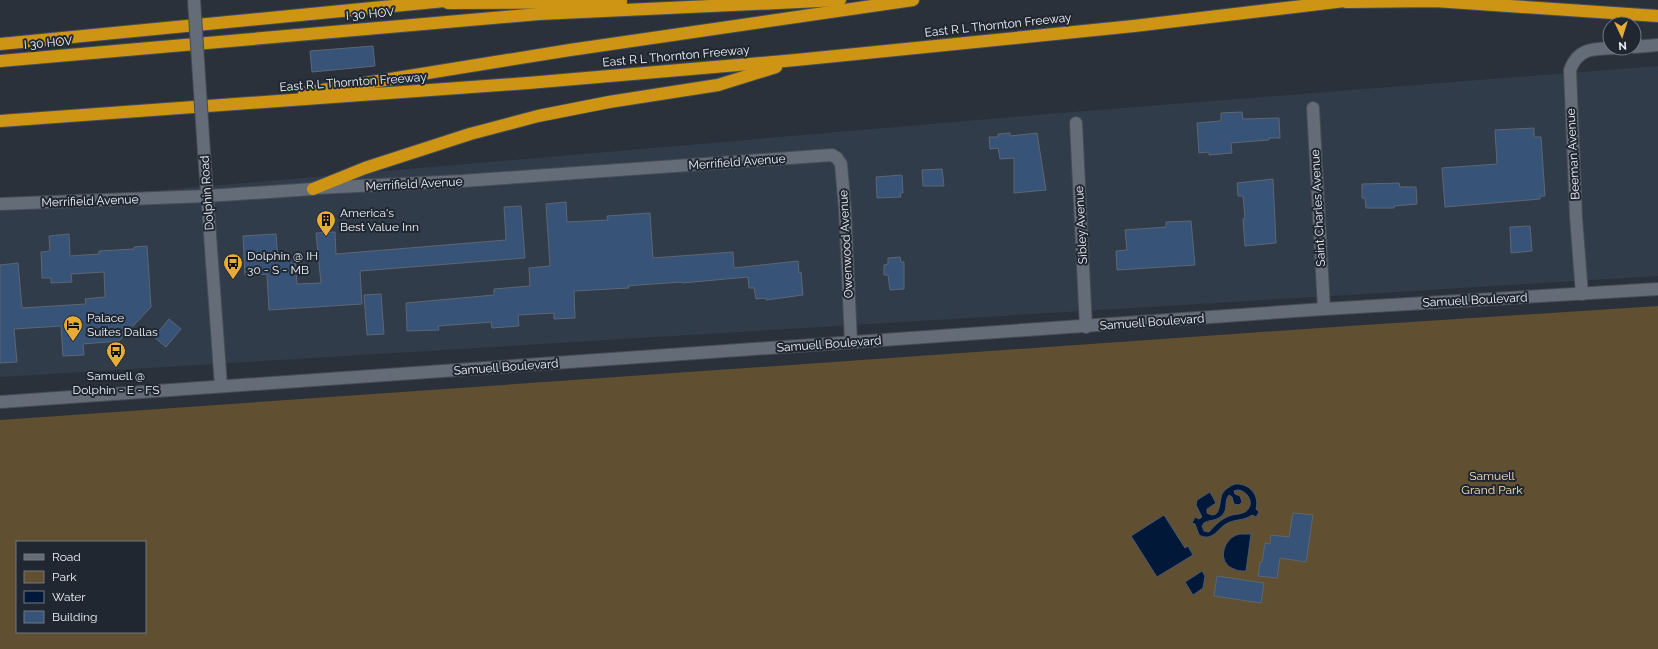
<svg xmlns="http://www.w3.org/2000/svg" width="1658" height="649" viewBox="0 0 1658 649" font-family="Raleway,sans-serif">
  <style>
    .built { fill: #313c4b }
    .green { fill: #604f31; fill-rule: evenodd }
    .water { fill: #011838; stroke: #485a72; fill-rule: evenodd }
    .building { fill: #375377; stroke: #5e6672 }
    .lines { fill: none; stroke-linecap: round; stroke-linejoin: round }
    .street-casing { stroke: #474d56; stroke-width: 14 }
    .secondary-casing { stroke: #474d56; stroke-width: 14 }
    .highway-casing { stroke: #474d56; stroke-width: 14 }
    .street { stroke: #646c77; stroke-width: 12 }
    .secondary { stroke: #646c77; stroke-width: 12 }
    .highway { stroke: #ce9515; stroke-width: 12 }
    .secondary-bridge-casing { stroke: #474d56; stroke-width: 14; stroke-linecap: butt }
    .secondary-bridge { stroke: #646c77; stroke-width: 12 }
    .labels { text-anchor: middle; stroke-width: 4; stroke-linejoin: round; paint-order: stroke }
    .street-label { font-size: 12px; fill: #eef3fa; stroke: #202731 }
    .poi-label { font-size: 12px; fill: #eef3fa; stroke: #202731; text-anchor: start }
    .park-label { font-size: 12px; fill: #f9e0b8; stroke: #202731 }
  </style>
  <rect width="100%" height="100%" fill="#2a313b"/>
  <path class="built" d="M1658,66V276L0,377V204L1060,113Z"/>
  <path class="green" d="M1658,306V649H0V420L1349,326ZM17,542H145V632H17Z"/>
  <g class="water">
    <path d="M1235,484C1249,483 1260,495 1256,509L1259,512L1256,517L1252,515C1244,521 1234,519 1226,524C1220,527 1217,534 1211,536C1207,538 1203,537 1199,535L1195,524L1192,523L1195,517L1199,519L1202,517L1196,505L1197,500L1210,492L1216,503L1207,509V513C1221,521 1219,502 1222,494C1225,489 1230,486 1235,484ZM1237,490C1248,490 1256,505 1245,512C1241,514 1237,514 1232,515C1222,518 1216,524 1209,532L1204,531L1202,526L1204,523C1208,520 1214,521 1219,518C1230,511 1223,502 1229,495L1232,497L1234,504L1239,505L1242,502L1240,496L1235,494L1234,491Z"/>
    <path d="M1164,515L1185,548L1188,546L1193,555L1157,577L1131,536Z"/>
    <path d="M1240,534H1251L1246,571C1242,571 1237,571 1234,569C1216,563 1223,537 1240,534Z"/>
    <path d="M1202,571L1205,576L1203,588L1193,595L1185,582Z"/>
  </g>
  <g class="building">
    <path d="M373,46L375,66L312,72L310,51Z"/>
    <path d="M1242,112L1243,119L1279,118L1280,138H1269V140L1231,143L1232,153L1209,155V152L1199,153L1197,123L1221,121V113Z"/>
    <path d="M1534,128V137H1541L1545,196H1540V199L1445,207L1442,168L1497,164L1495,130Z"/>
    <path d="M1010,133V136L1037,133L1046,190L1014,193V158L1000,159L998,148L990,149L989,137H998V134Z"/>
    <path d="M942,169L944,186H923L922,170Z"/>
    <path d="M902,175L903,193H900L901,197L877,198L876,177Z"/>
    <path d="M1273,179L1276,243L1245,246L1243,219L1245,218L1243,196H1238L1237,183Z"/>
    <path d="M1399,183L1400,187H1416L1417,204L1394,206V208H1366L1365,198H1362V184Z"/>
    <path d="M566,202L567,222L608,220L607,216L650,213L653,258L733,252L734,268L798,261L799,273L801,272L803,295L766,300V298L756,299L754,288H749L748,277L682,283V282L639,285L628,286L629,288L574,291L575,318L554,319V313L518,315L519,326L492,328L491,322L438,326L439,330L407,331L406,303L494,295V289L530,286L529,268L550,266L546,204Z"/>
    <path d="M521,206L525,258L360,271L362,304L269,310L267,274L245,275L243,236L276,234L278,260L295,259L297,284L321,283L316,233L335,232L336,254L506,240L504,207Z"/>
    <path d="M1191,221L1195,265L1117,270L1116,251L1127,250L1125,230L1166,227V222Z"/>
    <path d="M1530,226L1532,251L1511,253L1510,227Z"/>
    <path d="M69,234L70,256L99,254V251L134,249V247L147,246L151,307L119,341L83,344L84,355L63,356L61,326L14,329L17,362L0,363V265L18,263L22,308L86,304L85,299L105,297L104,272L71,274L72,282L51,283V278H42L41,252L50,251L49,236Z"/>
    <path d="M900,257L901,262H904V289L890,290L888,275H884V265L888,264V258Z"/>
    <path d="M381,294L384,334L367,335L364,295Z"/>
    <path d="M169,319L181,329L166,347L154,337Z"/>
    <path d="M1293,513L1313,515L1306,562L1280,558L1277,578L1258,576L1260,562H1262L1265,543L1270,544L1271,535L1289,537Z"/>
    <path d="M1217,576L1264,583L1261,603L1214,596Z"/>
  </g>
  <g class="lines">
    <defs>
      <g id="street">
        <path d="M1313,108L1324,309"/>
        <path d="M1076,123L1086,327"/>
        <path d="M316,188L462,181L832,155L837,158L841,164L845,210L851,342"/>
      </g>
      <g id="secondary">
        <path d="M1634,47L1658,45"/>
        <path d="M204,152L221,386"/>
        <path d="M0,204L207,196L313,189"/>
        <path d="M1582,294L1576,217L1570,70C1578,47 1595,49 1615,48"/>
        <path d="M0,402L1324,309L1658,289"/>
      </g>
      <g id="highway">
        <path d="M1346,2L1435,1L1658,16"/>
        <path d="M448,3L621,2"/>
        <path d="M0,44L455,0"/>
        <path d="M0,61L539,14L840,0"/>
        <path d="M304,93L570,50L913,0"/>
        <path d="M0,121L528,83L796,60L1134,26L1353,0"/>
        <path d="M313,189L365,168L470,134L538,116L609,102L718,85L776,67"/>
      </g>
    </defs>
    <use href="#street" class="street-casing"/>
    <use href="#secondary" class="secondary-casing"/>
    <use href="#highway" class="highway-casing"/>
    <use href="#street" class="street"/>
    <use href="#secondary" class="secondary"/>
    <use href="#highway" class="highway"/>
    <defs>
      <path id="secondary-bridge" d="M194,0L204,152"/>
    </defs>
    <use href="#secondary-bridge" class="secondary-bridge-casing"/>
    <use href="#secondary-bridge" class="secondary-bridge"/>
  </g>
  <defs>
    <symbol id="building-pin" viewBox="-11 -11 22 30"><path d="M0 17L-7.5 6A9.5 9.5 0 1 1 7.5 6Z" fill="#e7ac36" stroke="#202731"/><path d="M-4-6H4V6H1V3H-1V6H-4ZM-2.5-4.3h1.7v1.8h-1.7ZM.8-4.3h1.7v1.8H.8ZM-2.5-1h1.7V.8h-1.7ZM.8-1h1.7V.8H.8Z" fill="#111"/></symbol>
    <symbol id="bus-pin" viewBox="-11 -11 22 30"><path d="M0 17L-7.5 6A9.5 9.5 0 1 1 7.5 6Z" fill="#e7ac36" stroke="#202731"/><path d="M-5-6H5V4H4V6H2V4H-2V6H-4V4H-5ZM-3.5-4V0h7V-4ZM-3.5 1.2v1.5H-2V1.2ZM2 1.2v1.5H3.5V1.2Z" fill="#111"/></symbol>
    <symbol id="hotel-pin" viewBox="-11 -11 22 30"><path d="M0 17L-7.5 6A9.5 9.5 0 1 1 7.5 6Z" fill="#e7ac36" stroke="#202731"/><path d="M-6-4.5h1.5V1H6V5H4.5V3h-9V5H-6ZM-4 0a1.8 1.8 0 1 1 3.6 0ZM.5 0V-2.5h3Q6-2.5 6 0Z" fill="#111"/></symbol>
  </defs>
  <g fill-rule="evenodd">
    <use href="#building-pin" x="315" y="209" width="22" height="30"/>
    <use href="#bus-pin" x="222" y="252" width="22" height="30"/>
    <use href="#hotel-pin" x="62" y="314" width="22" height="30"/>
    <use href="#bus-pin" x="105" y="340" width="22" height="30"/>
  </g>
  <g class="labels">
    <g class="street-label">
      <text transform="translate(370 14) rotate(-5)" y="4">I 30 HOV</text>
      <text transform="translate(998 25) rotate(-6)" y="4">East R L Thornton Freeway</text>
      <text transform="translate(48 43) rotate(-5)" y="4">I 30 HOV</text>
      <text transform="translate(676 56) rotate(-5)" y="4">East R L Thornton Freeway</text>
      <text transform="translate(353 82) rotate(-4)" y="4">East R L Thornton Freeway</text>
      <text transform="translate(1573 154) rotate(-93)" y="4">Beeman Avenue</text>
      <text transform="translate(737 162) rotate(-4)" y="4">Merrifield Avenue</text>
      <text transform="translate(414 184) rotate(-3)" y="4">Merrifield Avenue</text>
      <text transform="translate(207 193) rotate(-94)" y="4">Dolphin Road</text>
      <text transform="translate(90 201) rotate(-2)" y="4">Merrifield Avenue</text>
      <text transform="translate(1318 208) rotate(-93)" y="4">Saint Charles Avenue</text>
      <text transform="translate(1081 225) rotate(-93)" y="4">Sibley Avenue</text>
      <text transform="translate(846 244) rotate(-93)" y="4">Owenwood Avenue</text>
      <text transform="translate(1475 300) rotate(-3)" y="4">Samuell Boulevard</text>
      <text transform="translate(1152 322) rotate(-4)" y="4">Samuell Boulevard</text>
      <text transform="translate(829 344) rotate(-4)" y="4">Samuell Boulevard</text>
      <text transform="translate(506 367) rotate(-4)" y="4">Samuell Boulevard</text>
    </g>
    <g class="poi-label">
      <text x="340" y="217">America's<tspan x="340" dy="14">Best Value Inn</tspan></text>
      <text x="247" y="260">Dolphin @ IH<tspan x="247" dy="14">30 - S - MB</tspan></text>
      <text x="87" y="322">Palace<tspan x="87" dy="14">Suites Dallas</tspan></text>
      <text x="116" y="380" text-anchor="middle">Samuell @<tspan x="116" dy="14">Dolphin - E - FS</tspan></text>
    </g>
    <g class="park-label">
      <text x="1492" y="480">Samuell<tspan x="1492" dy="14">Grand Park</tspan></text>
    </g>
  </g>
  <rect x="16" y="541" width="130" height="92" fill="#202731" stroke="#727981"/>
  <rect x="24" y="554" width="20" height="6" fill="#646c77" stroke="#727981"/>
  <text x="52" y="561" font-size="12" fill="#eef3fa">Road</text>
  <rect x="24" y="571" width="20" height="12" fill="#604f31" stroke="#727981"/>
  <text x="52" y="581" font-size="12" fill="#eef3fa">Park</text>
  <rect x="24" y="591" width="20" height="12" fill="#011838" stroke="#727981"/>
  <text x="52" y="601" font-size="12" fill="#eef3fa">Water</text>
  <rect x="24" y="611" width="20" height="12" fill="#375377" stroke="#727981"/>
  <text x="52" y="621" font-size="12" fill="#eef3fa">Building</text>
  <g transform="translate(1622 36) rotate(176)"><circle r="19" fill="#202731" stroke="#727981"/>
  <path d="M0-3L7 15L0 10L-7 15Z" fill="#e7ac36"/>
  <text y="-6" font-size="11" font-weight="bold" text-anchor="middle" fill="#eef3fa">N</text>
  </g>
</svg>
